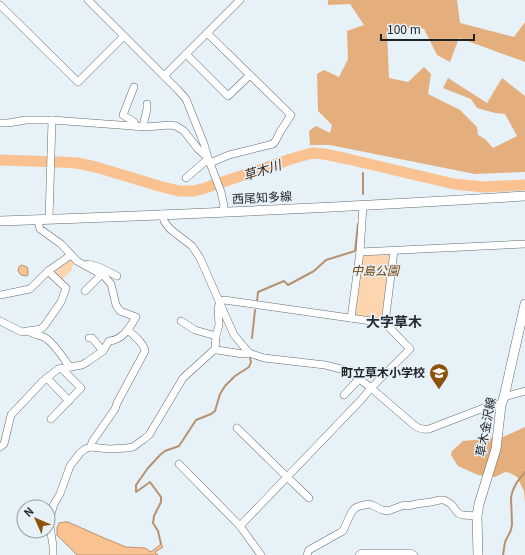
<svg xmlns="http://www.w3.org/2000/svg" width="525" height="555" viewBox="0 0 525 555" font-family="Georgia,'Noto Sans JP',serif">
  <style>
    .green { fill: #fed5b1 }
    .forest { fill: #e4ae7d }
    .water { fill: #f9c290; stroke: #b89270 }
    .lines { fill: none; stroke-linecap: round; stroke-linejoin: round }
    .stream { stroke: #b89270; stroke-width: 2 }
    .river { stroke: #f9c290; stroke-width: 11 }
    .minor-casing { stroke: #636c72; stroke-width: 8 }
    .major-casing { stroke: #636c72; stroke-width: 10 }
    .minor { stroke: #fff; stroke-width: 7 }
    .major { stroke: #fff; stroke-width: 9 }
    .labels { text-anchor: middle; stroke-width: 3; stroke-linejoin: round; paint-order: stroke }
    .street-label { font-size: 12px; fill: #1f2326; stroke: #e7f1f8 }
    .park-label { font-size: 12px; font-style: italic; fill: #724100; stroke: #e7f1f8 }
    .poi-label { font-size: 12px; font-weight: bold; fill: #1f2326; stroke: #e7f1f8; text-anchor: end }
    .water-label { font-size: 13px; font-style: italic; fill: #3c260f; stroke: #e7f1f8 }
    .quarter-label { font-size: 14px; font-weight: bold; fill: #252d33; stroke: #e7f1f8 }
  </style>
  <rect width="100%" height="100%" fill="#e7f1f8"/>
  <g class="green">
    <path d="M392,254L384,320L357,316L354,313L361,258L364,256Z"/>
    <path d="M71,259L75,262L73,265L71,271L62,280L55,274L56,270Z"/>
  </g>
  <g class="forest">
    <path d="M328,0H457L460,23L514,37L525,22V62L459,38L450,62L437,55L424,29L415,27L387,33L389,78L408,82L424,67L431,74L428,94L460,110L477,127L478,135L485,139L493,148L517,136L505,114L495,113L477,108L471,99L443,88L448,78L487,103L502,78L525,96V172L475,174L330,145H310L309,131L316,126L330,133L332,125L318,111L317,74L324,70L339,77L348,59L347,31L364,25L350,4L328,5Z"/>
    <path d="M525,427V503L524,491L517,477L510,473L505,472L495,477L478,475L458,466L451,455L452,451L463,441L503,437Z"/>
  </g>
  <g class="water">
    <path d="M21,265L27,267L28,270V275L26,276L21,275L18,271L19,267Z"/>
    <path d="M64,522H68L104,538L126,547L145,548L151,552L161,544L163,547L155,552L158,555H77L57,535V528L59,523Z"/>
  </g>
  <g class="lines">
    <g class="stream">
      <path d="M363,173V194"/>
      <path d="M257,301L258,292L284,281L288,285L314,271L326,260L355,251L358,224"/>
      <path d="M252,338L255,310"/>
      <path d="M161,544L158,531L153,523L154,516L161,502V497L150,482L136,492V485L148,468L160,455L165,451L179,446L196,420L211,414L215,411L220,394L225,386L235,376L249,367L251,362L250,358"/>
      <path d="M503,555L505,542L511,530L512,524L511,497L513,490L517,482L525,472"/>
    </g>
    <path class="river" d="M0,160L60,162L77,163L96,167L159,186L179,191H194L205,188L291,159L312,153L324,154L348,159L454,184L484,187L525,185"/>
    <defs>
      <g id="minor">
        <path d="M88,0L178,90L186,99L204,144L208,158L221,192L224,206L222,213"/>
        <path d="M0,5L78,82L124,36"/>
        <path d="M207,33L291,115L280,132L276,140L273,144L229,155L210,163"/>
        <path d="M186,54L228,96L250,75"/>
        <path d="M164,76L240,0"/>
        <path d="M134,87L123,115L134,122L136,126"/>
        <path d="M0,123H8L26,120H52L146,127L170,125L176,126L184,131L198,149L208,158"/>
        <path d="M143,126L147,109V104"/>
        <path d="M186,178L208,159"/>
        <path d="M163,214L164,221L170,229L192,246L200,258L234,335L249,353"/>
        <path d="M49,219L52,120"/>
        <path d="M360,252L525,244"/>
        <path d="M88,264L99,267L117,276"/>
        <path d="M85,291L101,275"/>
        <path d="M0,295L30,289L48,271L71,255"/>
        <path d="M219,302L224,300L385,323L410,349L371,388L361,400L240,526L261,555"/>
        <path d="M351,318L360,252L363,206"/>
        <path d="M0,321L22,332L41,329L45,325L61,302L66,288L48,271"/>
        <path d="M385,323L394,251"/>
        <path d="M29,331C34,336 41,334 47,339C54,344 64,359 70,367"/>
        <path d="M216,336L219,325L218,307L219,306"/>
        <path d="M89,338H92L103,351"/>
        <path d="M215,349L217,350L243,354L249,353L264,358L325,365L345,370L353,374L371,388L414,425C419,429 423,430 429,429L494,404L501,405"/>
        <path d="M47,378L69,401"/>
        <path d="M344,395L359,379"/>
        <path d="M504,397L525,391"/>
        <path d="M51,419L81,388L62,369"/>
        <path d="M237,428L287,477L309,498"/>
        <path d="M0,447L4,444L11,415L43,381L58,369L82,365L87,362L103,351L109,341C123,340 130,327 136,317L120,311L116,305L111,284L104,276L77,261L61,244L40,229L39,225L38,220"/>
        <path d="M91,447L92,442L115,409L117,403L145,351C144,343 134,336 128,330"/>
        <path d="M179,464L240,526"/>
        <path d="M53,555V546L50,526L51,514L54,504L60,494L70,466L80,453L85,449L91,447L109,449L127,448L133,447L144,439L149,435L183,378L215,349L216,336L195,330L181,321"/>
        <path d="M307,555L309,550L343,531L351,513L355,508L360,506L369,504L372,505L382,510L388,511L404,505L408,506L416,504L431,502L440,500H444L451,504L458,513L462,515L477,516"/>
        <path d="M359,555L362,553H410L414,555"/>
      </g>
      <g id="major">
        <path d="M0,221C175,215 350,207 525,196"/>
        <path d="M478,555L477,516L479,504L496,449L501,405L504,397L525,304"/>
      </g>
    </defs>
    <use href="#minor" class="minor-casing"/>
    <use href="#major" class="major-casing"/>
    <use href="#minor" class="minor"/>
    <use href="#major" class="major"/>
  </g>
  <defs>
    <symbol id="school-pin" viewBox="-11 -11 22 30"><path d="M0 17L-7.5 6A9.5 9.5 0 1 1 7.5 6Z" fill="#8b520a" stroke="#e7f1f8"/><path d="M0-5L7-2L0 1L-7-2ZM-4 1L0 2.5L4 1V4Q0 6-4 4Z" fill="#fff"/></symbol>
  </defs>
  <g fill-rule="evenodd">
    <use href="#school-pin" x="428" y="362" width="22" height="30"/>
  </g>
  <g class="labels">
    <g class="street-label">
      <text transform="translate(262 198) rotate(-3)" y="4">西尾知多線</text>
      <text transform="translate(486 427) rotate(-79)" y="4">草木金沢線</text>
    </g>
    <g class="park-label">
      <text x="375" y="275">中島公園</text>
    </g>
    <g class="poi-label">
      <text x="425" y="377">町立草木小学校</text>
    </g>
    <g class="water-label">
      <text transform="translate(262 170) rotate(-18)" y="5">草木川</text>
    </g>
    <g class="quarter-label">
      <text x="394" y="327">大字草木</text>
    </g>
  </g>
  <g transform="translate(36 519) rotate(315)"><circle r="19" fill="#e7f1f8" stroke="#979fa4"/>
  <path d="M0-3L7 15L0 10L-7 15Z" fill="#8b520a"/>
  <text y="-6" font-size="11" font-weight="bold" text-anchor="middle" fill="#1f2326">N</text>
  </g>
  <path d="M381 34v6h93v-6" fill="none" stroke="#1f2326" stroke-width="2"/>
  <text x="387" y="34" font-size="12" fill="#1f2326" stroke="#e7f1f8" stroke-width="3" paint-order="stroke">100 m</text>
</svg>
